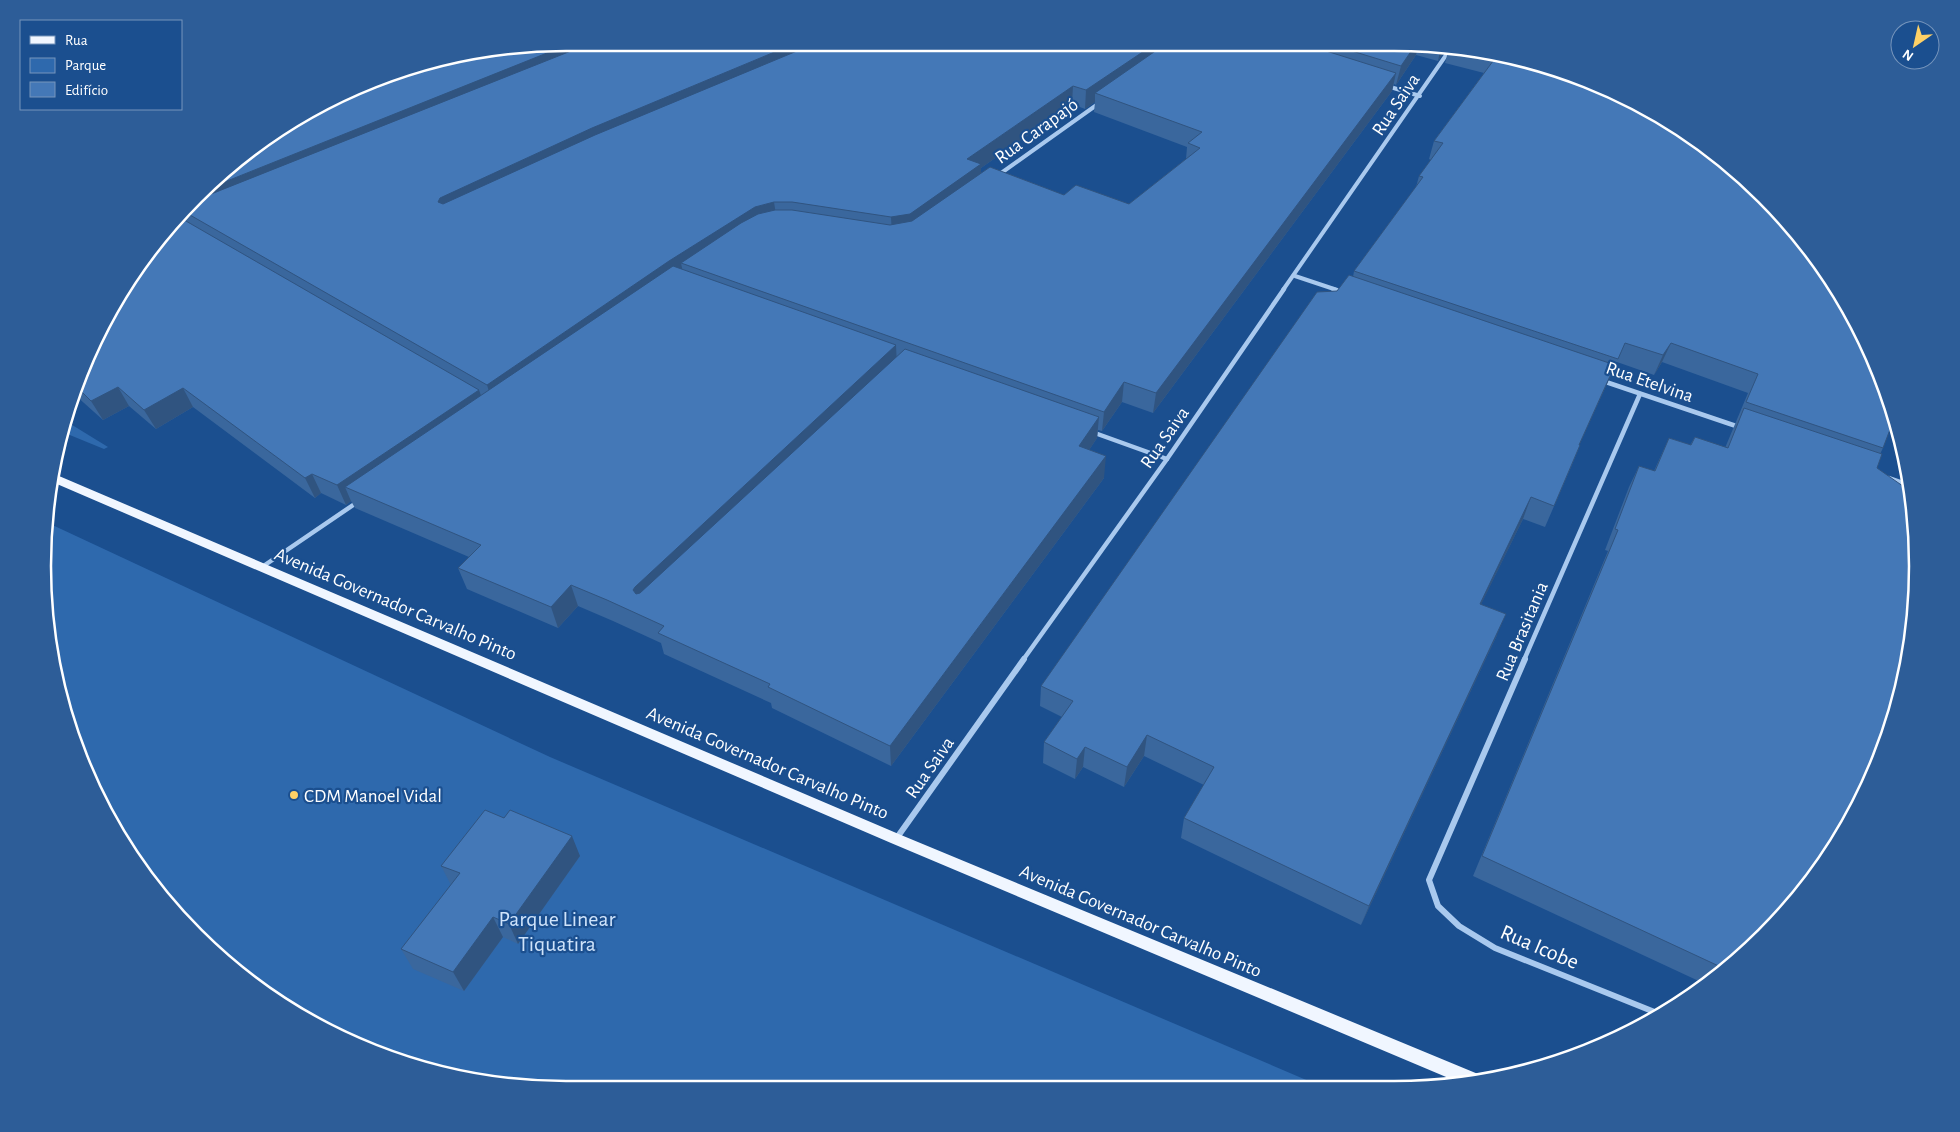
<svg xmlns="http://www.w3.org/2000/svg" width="1960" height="1132" viewBox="0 0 1960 1132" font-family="'Alegreya Sans',sans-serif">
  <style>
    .green { fill: #2e69ad }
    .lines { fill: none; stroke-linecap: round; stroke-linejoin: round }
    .minor-far2 { stroke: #a9c9ee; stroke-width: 4 }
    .minor-far1 { stroke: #a9c9ee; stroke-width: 4.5 }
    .minor { stroke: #a9c9ee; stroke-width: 6 }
    .primary { fill: #f0f6ff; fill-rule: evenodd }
    .wall { fill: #3a679d; fill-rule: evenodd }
    .shaded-wall { fill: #305480 }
    .building { fill: #4478b7; stroke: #305480 }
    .poi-dot { fill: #ffd166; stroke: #1b4f8f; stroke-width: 2 }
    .labels { text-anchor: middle; stroke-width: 4.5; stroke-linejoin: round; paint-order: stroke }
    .street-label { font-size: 19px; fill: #fff; stroke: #1b4f8f }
    .poi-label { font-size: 19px; fill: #fff; stroke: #1b4f8f; text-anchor: start }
    .near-park-label { font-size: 22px; fill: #cfe3fa; stroke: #1b4f8f }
    .near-street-label { font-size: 22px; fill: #fff; stroke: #1b4f8f }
    .rim { fill: none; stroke: #fff; stroke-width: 2.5 }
  </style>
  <rect width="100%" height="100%" fill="#1b4f8f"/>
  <g class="green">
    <path d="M64,420L108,447L104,449L60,431Z"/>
    <path d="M46,522L550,757L1325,1088H531L397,1062L275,1001L221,959L151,885L113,828L70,735L44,600Z"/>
  </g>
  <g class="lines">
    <g class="minor-far2">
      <path d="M1387,86L1420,96"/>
      <path d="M997,176L1098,104"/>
      <path d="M1295,276L1337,290"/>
      <path d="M1283,290L1451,48"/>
    </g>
    <g class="minor-far1">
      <path d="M1333,289L1344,293"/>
      <path d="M1603,381L1739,427"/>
      <path d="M1092,432L1167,459"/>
      <path d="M1889,478L1909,485"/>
      <path d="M262,567L359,501"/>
      <path d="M1023,660L1167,459L1284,289"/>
      <path d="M1524,660L1640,394"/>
    </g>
    <g class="minor">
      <path d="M1525,659L1429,880L1438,906L1459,926L1495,948L1662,1015"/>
      <path d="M896,839L1024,659"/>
    </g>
    <path class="primary" d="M52,473L901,835L1478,1074L1479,1078L1458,1082L891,843L50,481Z"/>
  </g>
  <g class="wall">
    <path d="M1429,44L1447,47L1438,61L1416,55L1396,85L1394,84L1392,91L1153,413L1122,402L1102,431L1098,430L1097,438L1089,450L1104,478L891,766L772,708L771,703L664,654L661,643L613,621L578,606L558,628L467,589L458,568L469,557L355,508L351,501L346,505L321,493L315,498L193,407L156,429L129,406L103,420L74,394L96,335L131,275L196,196L497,47ZM1095,102L1094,112L1187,147L1186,159L1129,204L1064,195L981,173V168L1072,104L1085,109Z"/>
    <path d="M1449,48L1562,70L1883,448L1880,454L1764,936L1703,983L1473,876L1608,551L1605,550L1629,487L1639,466L1654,471L1669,438L1690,445L1695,437L1725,448L1748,393L1662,362L1654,375L1617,362L1579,445H1580L1571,467L1545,527L1523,519L1481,604L1497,635L1361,925L1181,838L1184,818L1204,785L1144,756L1124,787L1083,767L1075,779L1043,763L1044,742L1062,717L1040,706L1041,686L1337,291L1353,277L1354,271L1416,187L1419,176L1431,160L1429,159L1434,141L1484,73L1445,63Z"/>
    <path d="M580,856L518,944L503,937L464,991L413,969L401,949L451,885L441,866Z"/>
  </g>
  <g class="shaded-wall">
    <path d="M1416,44H1419L1416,55L1396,85L1401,66Z"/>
    <path d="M1153,45H1178L1095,93V102L1085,109L1086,90Z"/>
    <path d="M789,46H835L446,217L438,202L440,198L592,128Z"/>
    <path d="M1441,46L1447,47L1438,61Z"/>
    <path d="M562,47H611L183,211L196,196L202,191Z"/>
    <path d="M1396,73L1392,91L1153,413L1156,393Z"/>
    <path d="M1073,86L1072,104L981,168V183L892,236L891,217L967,159Z"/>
    <path d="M774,202L777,221L681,263L683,273L493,404L487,385L669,261L755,207Z"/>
    <path d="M1671,343L1662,362L1654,375L1663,355Z"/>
    <path d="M896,345L897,367L640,608L633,590L635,587Z"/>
    <path d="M1615,365L1606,386L1570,466L1579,445Z"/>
    <path d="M1124,382L1122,402L1102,431L1104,412Z"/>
    <path d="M118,387L129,406L103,420L91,401Z"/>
    <path d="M183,388L193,407L156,429L144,410Z"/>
    <path d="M479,390L486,409L345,487L351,501L346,505L337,485Z"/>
    <path d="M1099,417L1097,438L1078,467L1079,446Z"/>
    <path d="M1106,456L1104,478L891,766L890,746Z"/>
    <path d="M312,474L321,493L315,498L305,478Z"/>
    <path d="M1531,497L1523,519L1471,625L1480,604Z"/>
    <path d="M571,585L578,606L558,628L551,607Z"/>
    <path d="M1506,614L1497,635L1361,925L1369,906Z"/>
    <path d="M1147,735L1144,756L1124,787L1127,767Z"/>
    <path d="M1085,747L1083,767L1075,779L1077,759Z"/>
    <path d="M572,836L580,856L518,944L509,924Z"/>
    <path d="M493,917L503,937L464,991L453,972Z"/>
  </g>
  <g class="building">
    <path d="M1304,44L1396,73L1156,393L1124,382L1104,412L681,263L741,223L758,214L775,210H792L890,225L912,221L990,167L1064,195L1076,185L1129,204L1200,148L1188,143L1202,132L1095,93L1164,45Z"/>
    <path d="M1329,44H1416L1401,66Z"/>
    <path d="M1153,45L1086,90L1073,86L967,159L981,164L910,214L891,217L792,202H774L755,207L669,261L487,385L183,211L191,202L581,47L789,46L592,128L440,198L438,202L443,204L595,135L809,46Z"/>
    <path d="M497,47H562L202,191L248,151L334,97L398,70Z"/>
    <path d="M1496,57L1562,70L1685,131L1764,196L1829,275L1878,365L1894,419L1883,448L1746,402L1758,374L1671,343L1663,355L1625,343L1618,359L1354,271L1423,177L1419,176L1443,143L1434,141Z"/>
    <path d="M179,217L479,390L337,485L312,474L305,478L183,388L144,410L118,387L91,401L77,387L96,335L131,275Z"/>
    <path d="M673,266L896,345L635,587L633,590L636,594L640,593L905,349L1099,417L1079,446L1106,456L890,746L768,687L770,684L658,633L664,626L607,600L571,585L551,607L458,568L481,545L345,487Z"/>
    <path d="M1349,275L1615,365L1579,445H1580L1554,506L1531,497L1480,604L1506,614L1369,906L1184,818L1214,767L1147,735L1127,767L1085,747L1077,759L1044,742L1073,701L1041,686L1317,292L1337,291Z"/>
    <path d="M1744,408L1882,454L1877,468L1910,491L1918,566L1912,618L1897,676L1874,773L1829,857L1764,936L1723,968L1482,856L1618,530L1615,529L1639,466L1655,471L1669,438L1691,445L1695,437L1728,448Z"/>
    <path d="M485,810L504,818L510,810L572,836L509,924L493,917L453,972L401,949L460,873L441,866Z"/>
  </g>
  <circle class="poi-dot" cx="294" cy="795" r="5"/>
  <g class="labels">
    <g class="street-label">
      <text transform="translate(1395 104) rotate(-56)" y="7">Rua Saiva</text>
      <text transform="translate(1036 130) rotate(-36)" y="7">Rua Carapajó</text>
      <text transform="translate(1650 381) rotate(19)" y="7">Rua Etelvina</text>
      <text transform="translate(1164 437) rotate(-55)" y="7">Rua Saiva</text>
      <text transform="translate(396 603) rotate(23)" y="7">Avenida Governador Carvalho Pinto</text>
      <text transform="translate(1521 631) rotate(-67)" y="7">Rua Brasitania</text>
      <text transform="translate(768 762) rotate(23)" y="7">Avenida Governador Carvalho Pinto</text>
      <text transform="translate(929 767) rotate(-55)" y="7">Rua Saiva</text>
      <text transform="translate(1141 920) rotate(23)" y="7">Avenida Governador Carvalho Pinto</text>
    </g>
    <g class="poi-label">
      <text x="304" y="802">CDM Manoel Vidal</text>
    </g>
    <g class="near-park-label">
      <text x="557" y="926">Parque Linear<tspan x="557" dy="25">Tiquatira</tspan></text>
    </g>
    <g class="near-street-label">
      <text transform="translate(1540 946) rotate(23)" y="8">Rua Icobe</text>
    </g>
  </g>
  <path d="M0 0H1960V1132H0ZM566 51H1394A515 515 0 0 1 1909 566V566A515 515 0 0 1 1394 1081H566A515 515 0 0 1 51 566V566A515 515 0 0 1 566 51Z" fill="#2d5d98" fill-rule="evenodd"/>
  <path class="rim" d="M566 51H1394A515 515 0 0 1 1909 566V566A515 515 0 0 1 1394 1081H566A515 515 0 0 1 51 566V566A515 515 0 0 1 566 51Z"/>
  <rect x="20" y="20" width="162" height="90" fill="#1b4f8f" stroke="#7695bc"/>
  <rect x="30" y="36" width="25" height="8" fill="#f0f6ff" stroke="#7695bc"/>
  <text x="65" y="45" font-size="15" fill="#ffffff">Rua</text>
  <rect x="30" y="58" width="25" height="15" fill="#2e69ad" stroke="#7695bc"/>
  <text x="65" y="70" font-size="15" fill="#ffffff">Parque</text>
  <rect x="30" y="82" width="25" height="15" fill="#4478b7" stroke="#7695bc"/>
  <text x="65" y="95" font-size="15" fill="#ffffff">Edifício</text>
  <g transform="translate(1915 45) rotate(214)"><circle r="24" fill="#1b4f8f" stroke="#7695bc"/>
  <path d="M0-4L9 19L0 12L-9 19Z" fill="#ffd166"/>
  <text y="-8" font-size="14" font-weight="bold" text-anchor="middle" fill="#ffffff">N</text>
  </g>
</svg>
